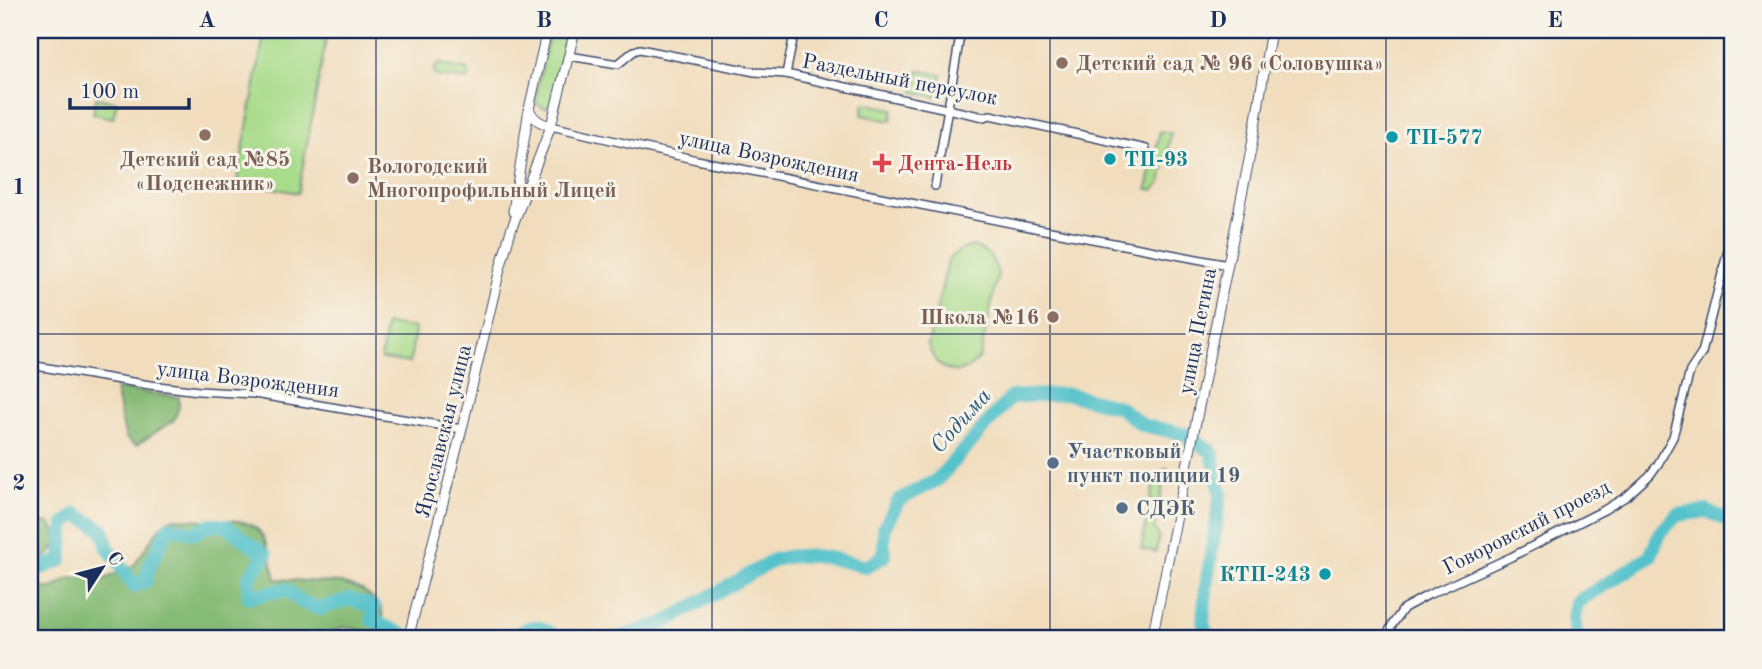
<svg xmlns="http://www.w3.org/2000/svg" width="1762" height="669" viewBox="0 0 1762 669" font-family="'Old Standard TT',serif">
  <style>
    .green { fill: #a8db8a; stroke: #628574; stroke-width: 2 }
    .forest { fill: #86bb76; stroke: #50756a; stroke-width: 2 }
    .lines { fill: none; stroke-linecap: round; stroke-linejoin: round }
    .river { stroke: #54c2cb; stroke-width: 14 }
    .minor-casing { stroke: #3b496c; stroke-width: 10 }
    .tertiary-casing { stroke: #3b496c; stroke-width: 11 }
    .minor { stroke: #fff; stroke-width: 7 }
    .tertiary { stroke: #fff; stroke-width: 9 }
    .grid { fill: none; stroke: #1b2f5e; stroke-width: 2; stroke-opacity: 0.55 }
    .education-dot { fill: #8d6e63; stroke: #f7f3e8; stroke-width: 2.5 }
    .culture-dot { fill: #0f9aa8; stroke: #f7f3e8; stroke-width: 2.5 }
    .health-dot { fill: #e0444e; stroke: #f7f3e8; stroke-width: 2.5 }
    .service-dot { fill: #5c6f8a; stroke: #f7f3e8; stroke-width: 2.5 }
    .labels { text-anchor: middle; stroke-width: 6; stroke-linejoin: round; paint-order: stroke }
    .education-label { font-size: 21px; font-weight: bold; fill: #785e54; stroke: #f7f3e8; text-anchor: start }
    .street-label { font-size: 21px; fill: #1b2f5e; stroke: #f7f3e8 }
    .culture-label { font-size: 21px; font-weight: bold; fill: #0d838f; stroke: #f7f3e8; text-anchor: start }
    .health-label { font-size: 21px; font-weight: bold; fill: #be3a42; stroke: #f7f3e8; text-anchor: start }
    .service-label { font-size: 21px; font-weight: bold; fill: #4e5e75; stroke: #f7f3e8; text-anchor: start }
    .water-label { font-size: 23px; font-style: italic; fill: #2c5b7f; stroke: #f7f3e8 }
    .neatline { fill: none; stroke: #1b2f5e; stroke-width: 2.5 }
    .grid-label { font-size: 23px; text-anchor: middle; font-weight: bold; fill: #1b2f5e }
  </style>
  <rect width="100%" height="100%" fill="#f7f3e8"/>
  <filter id="ink" filterUnits="userSpaceOnUse"><feTurbulence type="fractalNoise" baseFrequency=".0143" numOctaves="2"/><feDisplacementMap in="SourceGraphic" scale="14" xChannelSelector="R" yChannelSelector="G"/><feConvolveMatrix kernelMatrix="1 2 1 2 8 2 1 2 1" color-interpolation-filters="sRGB"/></filter>
  <filter id="wash" filterUnits="userSpaceOnUse"><feTurbulence type="fractalNoise" baseFrequency=".00686" numOctaves="4" result="noise"/><feDisplacementMap in="SourceGraphic" scale="28" xChannelSelector="R" yChannelSelector="G"/><feGaussianBlur stdDeviation="1.57" result="paint"/><feColorMatrix in="noise" values="0 0 0 0 0 0 0 0 0 0 0 0 0 0 0 0 0 1.4 0 .05"/><feComposite in="paint" operator="in"/></filter>
  <g filter="url(#wash)">
    <rect width="100%" height="100%" fill="#f1ddbd"/>
    <g class="green">
      <path d="M265,30H328L298,193L237,181Z"/>
      <path d="M550,30H572L554,105C547,110 539,108 535,100Z"/>
      <path d="M439,64L468,70L470,73L468,80L436,76L434,73L435,67Z"/>
      <path d="M919,70L942,75L937,97L914,92Z"/>
      <path d="M96,98L117,102L113,118L93,114Z"/>
      <path d="M864,103L893,109L891,121L862,115Z"/>
      <path d="M1160,131L1171,133L1161,183L1153,190L1147,189Z"/>
      <path d="M973,246C989,252 993,258 998,274L980,357C960,381 937,373 928,345L948,261C955,251 962,249 973,246Z"/>
      <path d="M386,324L415,328L410,363L381,359Z"/>
      <path d="M1167,468L1154,528L1159,536L1156,552L1141,549L1155,476Z"/>
    </g>
    <g class="forest">
      <path d="M115,389L179,397V407L174,420L136,445C132,443 130,443 127,439C123,433 118,399 115,389Z"/>
      <path d="M175,518C184,519 194,520 203,520C221,521 247,516 260,532C268,542 273,567 276,579L341,583L362,590L375,600L381,607L383,617L381,633L342,627L320,639H30V588H52L68,579L82,577L103,580L134,565L160,527L167,521Z"/>
      <path d="M42,522L50,523C66,546 49,557 30,566V527H33Z"/>
    </g>
    <g class="lines">
      <g class="river">
        <path d="M30,573L61,560L64,525L76,514L103,530L107,546L134,586L145,582L150,565L169,527L194,533L211,524L226,526L266,555L249,577V597L285,589L302,602L320,609L349,599L374,607L372,620L412,639"/>
        <path d="M510,639C534,622 535,624 560,639"/>
        <path d="M614,639L662,624L774,560C806,551 835,558 866,567L884,556V528L899,500L937,480L1011,397L1068,394L1119,407L1142,425L1184,434L1212,452L1221,494L1207,580L1203,621L1207,639"/>
        <path d="M1577,639L1574,618L1577,602L1650,557L1660,533L1677,515L1707,511L1732,522"/>
      </g>
    </g>
  </g>
  <g filter="url(#ink)">
    <g class="lines">
      <defs>
        <g id="minor">
          <path d="M569,56L618,64L634,51L640,49L755,72L786,74L984,117L990,115L1146,149"/>
          <path d="M786,74L795,30"/>
          <path d="M551,126L697,160L1045,230L1228,265"/>
          <path d="M935,186L961,30"/>
          <path d="M30,365L150,385L199,391L254,394L462,429"/>
          <path d="M1385,639L1392,625L1404,608L1428,595L1511,557L1604,510L1627,496L1650,475L1658,464L1673,437L1690,371L1702,353L1732,234"/>
        </g>
        <g id="tertiary">
          <path d="M529,109C533,119 540,123 551,126"/>
          <path d="M513,211L529,109L547,30"/>
          <path d="M408,639L462,429L500,269L511,230L551,126L575,30"/>
          <path d="M1152,639L1251,150L1271,30"/>
        </g>
      </defs>
      <use href="#minor" class="minor-casing"/>
      <use href="#tertiary" class="tertiary-casing"/>
      <use href="#minor" class="minor"/>
      <use href="#tertiary" class="tertiary"/>
    </g>
  </g>
  <path class="grid" d="M376,30V639M712,30V639M1050,30V639M1386,30V639M30,334H1732"/>
  <g class="education-dot">
    <circle cx="1062" cy="63" r="7"/>
    <circle cx="205" cy="135" r="7"/>
    <circle cx="353" cy="178" r="7"/>
    <circle cx="1053" cy="317" r="7"/>
  </g>
  <g class="culture-dot">
    <circle cx="1392" cy="137" r="7"/>
    <circle cx="1110" cy="159" r="7"/>
    <circle cx="1325" cy="574" r="7"/>
  </g>
  <path class="health-dot" d="M878.5 152.5h7v7h7v7h-7v7h-7v-7h-7v-7h7z"/>
  <g class="service-dot">
    <circle cx="1053" cy="463" r="7"/>
    <circle cx="1122" cy="508" r="7"/>
  </g>
  <g class="labels">
    <g class="education-label">
      <text x="1076" y="70">Детский сад № 96 «Соловушка»</text>
      <text x="205" y="166" text-anchor="middle">Детский сад №85<tspan x="205" dy="24">«Подснежник»</tspan></text>
      <text x="367" y="173">Вологодский<tspan x="367" dy="24">Многопрофильный Лицей</tspan></text>
      <text x="1039" y="324" text-anchor="end">Школа №16</text>
    </g>
    <g class="street-label">
      <text transform="translate(900 79) rotate(11)" y="7">Раздельный переулок</text>
      <text transform="translate(769 156) rotate(12)" y="7">улица Возрождения</text>
      <text transform="translate(1197 331) rotate(-79)" y="7">улица Петина</text>
      <text transform="translate(248 379) rotate(7)" y="7">улица Возрождения</text>
      <text transform="translate(443 431) rotate(-76)" y="7">Ярославская улица</text>
      <text transform="translate(1526 527) rotate(-27)" y="7">Говоровский проезд</text>
    </g>
    <g class="culture-label">
      <text x="1406" y="144">ТП-577</text>
      <text x="1124" y="166">ТП-93</text>
      <text x="1311" y="581" text-anchor="end">КТП-243</text>
    </g>
    <g class="health-label">
      <text x="898" y="170">Дента-Нель</text>
    </g>
    <g class="service-label">
      <text x="1067" y="458">Участковый<tspan x="1067" dy="24">пункт полиции 19</tspan></text>
      <text x="1136" y="515">СДЭК</text>
    </g>
    <g class="water-label">
      <text transform="translate(960 420) rotate(-48)" y="8">Содима</text>
    </g>
  </g>
  <rect width="1762" height="669" fill="none" stroke="#f7f3e8" stroke-width="77"/>
  <g transform="translate(102 568) rotate(54)" stroke="#f7f3e8" stroke-width="5" paint-order="stroke">
  <path d="M0-5L12 26L0 18L-12 26Z" fill="#1b2f5e"/>
  <text y="-10" font-size="19" font-weight="bold" text-anchor="middle" fill="#1b2f5e">С</text>
  </g>
  <path d="M70 98v10h119v-10" fill="none" stroke="#1b2f5e" stroke-width="3.5"/>
  <text x="80" y="98" font-size="21" fill="#1b2f5e" stroke="#f7f3e8" stroke-width="5" paint-order="stroke">100 m</text>
  <rect x="38" y="38" width="1686" height="592" class="neatline"/>
  <g class="grid-label">
    <text x="207" y="27">A</text>
    <text x="544" y="27">B</text>
    <text x="881" y="27">C</text>
    <text x="1218" y="27">D</text>
    <text x="1555" y="27">E</text>
    <text x="19" y="194">1</text>
    <text x="19" y="490">2</text>
  </g>
</svg>
